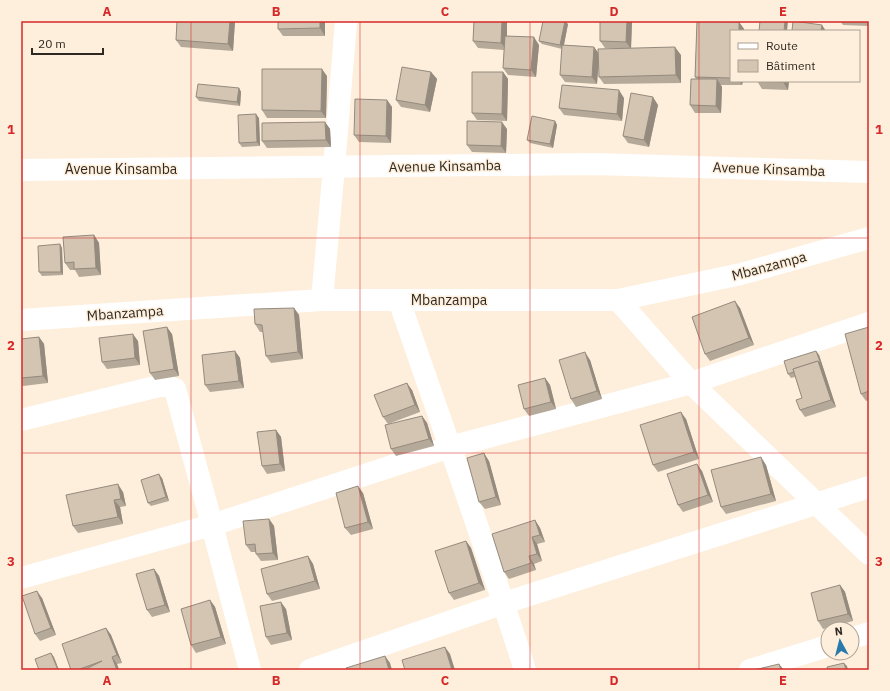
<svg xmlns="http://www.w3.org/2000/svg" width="890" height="691" viewBox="0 0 890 691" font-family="'IBM Plex Sans',sans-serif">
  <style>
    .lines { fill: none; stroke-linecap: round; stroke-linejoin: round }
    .street { stroke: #fff; stroke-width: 22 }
    .wall { fill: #b5a999 }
    .shaded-wall { fill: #948a7d }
    .building { fill: #d3c5b2; stroke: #948a7d }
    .grid { fill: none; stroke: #d62828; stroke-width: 1; stroke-opacity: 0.55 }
    .labels { text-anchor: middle; stroke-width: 3; stroke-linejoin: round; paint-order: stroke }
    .street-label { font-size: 14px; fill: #2f2922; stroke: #feefdc }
    .neatline { fill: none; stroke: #d62828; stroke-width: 1.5 }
    .grid-label { font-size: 13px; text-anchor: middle; font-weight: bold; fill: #d62828 }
  </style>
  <rect width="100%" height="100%" fill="#feefdc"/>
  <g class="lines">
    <g class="street">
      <path d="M21,170L593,164L869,172"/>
      <path d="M322,300L334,167L346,21"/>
      <path d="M399,300C441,423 486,546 525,670"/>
      <path d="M618,300L691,383L869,554"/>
      <path d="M21,320L322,300H618L741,274L869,238"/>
      <path d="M21,420L159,386H167L175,389L212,525L250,670"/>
      <path d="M21,578L212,525L450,447L691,383L869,323"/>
      <path d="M852,638L869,633"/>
      <path d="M310,670L504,603L869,487"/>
      <path d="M750,670L828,646"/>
    </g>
  </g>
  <g class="wall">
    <path d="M177,21H235L233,51L181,47L176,40Z"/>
    <path d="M325,21V36H283L278,29Z"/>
    <path d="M474,21H507V36L539,45L536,77L508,75L503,68L504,50L478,48L473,41Z"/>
    <path d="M632,21L631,48L681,55V83L604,84L599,77V59L597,84L565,82L560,75L562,49L542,44L539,41L568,24L564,45L594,47L599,54L621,48H605L600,41Z"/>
    <path d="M697,21L739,22L744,29V31H731V81H743L742,85H721L722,87L721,113H695L690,105L691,79H696L695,77Z"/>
    <path d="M840,21H869V26L843,25Z"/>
    <path d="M431,72L437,79L430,112L401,107L396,100Z"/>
    <path d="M503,72L508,79L507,121L477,120L472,113Z"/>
    <path d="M327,76L326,118H267L262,110Z"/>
    <path d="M757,81H789L788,90L762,89Z"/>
    <path d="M239,88L241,92L240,106L199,101L196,97Z"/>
    <path d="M624,98L622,121L564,115L559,108Z"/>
    <path d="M387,100L392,107L391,143L359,142L354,135Z"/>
    <path d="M658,105L649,147L628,143L623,136Z"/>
    <path d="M259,118L260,146L242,147L239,143Z"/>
    <path d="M555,121L557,125L553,148L530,143L527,140Z"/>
    <path d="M325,122L330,129L331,147L267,148L262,141Z"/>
    <path d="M507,129L506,153L472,152L467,145Z"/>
    <path d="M94,235L99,243L101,275L79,277L75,270H70L65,263Z"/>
    <path d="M60,244L62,248L63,275L42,276L39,272Z"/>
    <path d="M294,308L299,315L303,359L271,363L266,356L263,332H260L255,324Z"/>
    <path d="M740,308L754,345L710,361L705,354Z"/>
    <path d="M869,327V400L866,401L861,394Z"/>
    <path d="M172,334L179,376L155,380L150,373Z"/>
    <path d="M39,337L44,344L48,383L23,386L21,383V339Z"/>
    <path d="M138,341L140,365L107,369L102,362Z"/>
    <path d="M235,351L240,358L244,388L210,392L205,385Z"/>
    <path d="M819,355L836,407L805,417L800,410L802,398L795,377L791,378L788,374Z"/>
    <path d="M590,360L602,399L576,407L571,399Z"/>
    <path d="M545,378L550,385L556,409L529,416L524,409Z"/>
    <path d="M412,390L420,412L388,424L383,417Z"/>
    <path d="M422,416L427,423L434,446L396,456L391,449Z"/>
    <path d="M686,419L699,459L658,472L653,465Z"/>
    <path d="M276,430L281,437L285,471L267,474L262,466Z"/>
    <path d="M489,461L501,505L485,509L479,502Z"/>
    <path d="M766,465L776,501L726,514L721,507Z"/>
    <path d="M702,471L713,502L683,512L678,505Z"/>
    <path d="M162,478L169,501L151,506L148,503Z"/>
    <path d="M123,492L126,506L120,507L123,524L78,533L73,526Z"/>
    <path d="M363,493L373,529L351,535L345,528Z"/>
    <path d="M269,519L274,526L278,560L261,561L256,554V552H251L246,545Z"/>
    <path d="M535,520L540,528L545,542L537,544L542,561L534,564L536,570L509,579L504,572Z"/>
    <path d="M466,541L471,548L485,590L454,600L449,593Z"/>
    <path d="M308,556L313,564L320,589L272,601L267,594Z"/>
    <path d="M154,569L159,576L170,612L152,617L147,610Z"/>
    <path d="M840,585L845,592L853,621L823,629L818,621Z"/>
    <path d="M42,598L56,635L40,641L35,634Z"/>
    <path d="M210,600L215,607L226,644L196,653L191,645Z"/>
    <path d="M286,609L292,640L271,645L266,637Z"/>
    <path d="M106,628L111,635L122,663L117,664L119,670H71Z"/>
  </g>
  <g class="shaded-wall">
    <path d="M230,21H235L233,51L228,44Z"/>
    <path d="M320,21H325V36L320,28Z"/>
    <path d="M502,21H507V50L501,43Z"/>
    <path d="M565,21L568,24L563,49L560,45Z"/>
    <path d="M627,21H632L631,49L626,42Z"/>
    <path d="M785,21H788L787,31H784Z"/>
    <path d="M739,22L744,29V31H739Z"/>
    <path d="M822,25L826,31H821Z"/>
    <path d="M534,37L539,45L536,77L531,70Z"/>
    <path d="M594,47L599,54L597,84L592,77Z"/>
    <path d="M675,47L681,55V83L676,75Z"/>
    <path d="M322,69L327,76L326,118L321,111Z"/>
    <path d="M431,72L437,79L430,112L425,105Z"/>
    <path d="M503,72L508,79L507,121L502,114Z"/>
    <path d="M717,79L722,87L721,113L716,106Z"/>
    <path d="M739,81H743L742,85Z"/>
    <path d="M783,81H789L788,90L783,82Z"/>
    <path d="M239,88L241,92L240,106L237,102Z"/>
    <path d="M619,90L624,98L622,121L617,114Z"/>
    <path d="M653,97L658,105L649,147L644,140Z"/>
    <path d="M387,100L392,107L391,143L386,136Z"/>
    <path d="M256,114L259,118L260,146L257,142Z"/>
    <path d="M555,121L557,125L553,148L550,144Z"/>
    <path d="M325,122L330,129L331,147L326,140Z"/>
    <path d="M502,122L507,129L506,153L501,146Z"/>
    <path d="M94,235L99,243L101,275L96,268Z"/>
    <path d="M60,244L62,248L63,275L61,272Z"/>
    <path d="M735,301L740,308L754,345L749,338Z"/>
    <path d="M294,308L299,315L303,359L298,352Z"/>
    <path d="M167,327L172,334L179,376L174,369Z"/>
    <path d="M133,334L138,341L140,365L135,358Z"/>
    <path d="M39,337L44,344L48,383L43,376Z"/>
    <path d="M235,351L240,358L244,388L239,381Z"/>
    <path d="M816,351L819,355L836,407L831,400L818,361Z"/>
    <path d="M585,352L590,360L602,399L597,391Z"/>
    <path d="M545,378L550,385L556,409L551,402Z"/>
    <path d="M407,383L412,390L420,412L415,405Z"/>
    <path d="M681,412L686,419L699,459L694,452Z"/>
    <path d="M422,416L427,423L434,446L429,439Z"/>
    <path d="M276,430L281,437L285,471L280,464Z"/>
    <path d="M484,453L489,461L501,505L496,497Z"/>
    <path d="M761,457L766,465L776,501L771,494Z"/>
    <path d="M697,464L702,471L713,502L708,495Z"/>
    <path d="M159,474L162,478L169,501L166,497Z"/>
    <path d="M118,484L123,492L126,506L121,499Z"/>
    <path d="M358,486L363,493L373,529L368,522Z"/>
    <path d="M114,500L120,507L123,524L118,517Z"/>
    <path d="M269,519L274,526L278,560L273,553Z"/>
    <path d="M535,520L540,528L545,542L540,535Z"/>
    <path d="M532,537L537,544L542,561L537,554Z"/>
    <path d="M466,541L471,548L485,590L479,583Z"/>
    <path d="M308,556L313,564L320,589L315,581Z"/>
    <path d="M529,556L534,564L536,570L531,563Z"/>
    <path d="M154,569L159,576L170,612L165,605Z"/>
    <path d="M840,585L845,592L853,621L848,614Z"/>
    <path d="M37,591L42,598L56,635L51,628Z"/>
    <path d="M210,600L215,607L226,644L221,637Z"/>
    <path d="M281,602L286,609L292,640L287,633Z"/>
    <path d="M106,628L111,635L122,663L117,655Z"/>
    <path d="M445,647L450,654L455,670H452Z"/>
    <path d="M51,653L54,657L59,670H58Z"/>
    <path d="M385,656L390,663L392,670H389Z"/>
    <path d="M112,657L117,664L119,670H117Z"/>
    <path d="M844,663L847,666L848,670H846Z"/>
    <path d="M779,664L784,670H781Z"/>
  </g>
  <g class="building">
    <path d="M177,21H230L228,44L176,40Z"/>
    <path d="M278,21H320V28L278,29Z"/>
    <path d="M474,21H502L501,43L473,41Z"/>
    <path d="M543,21H565L560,45L539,41Z"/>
    <path d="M600,21H627L626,42L600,41Z"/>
    <path d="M697,21L739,22V31H731V78L695,77Z"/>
    <path d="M760,21H785L784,31H759Z"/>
    <path d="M793,21L822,25L821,31H792Z"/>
    <path d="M505,36L534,37L531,70L503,68Z"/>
    <path d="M562,45L594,47L592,77L560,75Z"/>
    <path d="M675,47L676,75L599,77L598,49Z"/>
    <path d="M402,67L431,72L425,105L396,100Z"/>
    <path d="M262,69H322L321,111L262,110Z"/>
    <path d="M472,72H503L502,114L472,113Z"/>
    <path d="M691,79H717L716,106L690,105Z"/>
    <path d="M757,81H783V82Z"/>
    <path d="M198,84L239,88L237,102L196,97Z"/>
    <path d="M562,85L619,90L617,114L559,108Z"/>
    <path d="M631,93L653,97L644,140L623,136Z"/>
    <path d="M355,99L387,100L386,136L354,135Z"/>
    <path d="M256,114L257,142L239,143L238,115Z"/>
    <path d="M532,116L555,121L550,144L527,140Z"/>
    <path d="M467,121L502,122L501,146L467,145Z"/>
    <path d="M325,122L326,140L262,141V123Z"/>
    <path d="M94,235L96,268L74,269V262L65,263L63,237Z"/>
    <path d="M60,244L61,272H39L38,246Z"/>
    <path d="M735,301L749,338L705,354L692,317Z"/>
    <path d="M294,308L298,352L266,356L262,325L255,324L254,309Z"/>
    <path d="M167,327L174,369L150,373L143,331Z"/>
    <path d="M869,327V391L861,394L845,334Z"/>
    <path d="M133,334L135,358L102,362L99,338Z"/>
    <path d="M39,337L43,376L21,378V339Z"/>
    <path d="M235,351L239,381L205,385L202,355Z"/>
    <path d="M816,351L821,364L818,361L793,369L794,372L788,374L784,361Z"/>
    <path d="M585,352L597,391L571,399L559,360Z"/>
    <path d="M818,361L831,400L800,410L796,400L802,398L793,369Z"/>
    <path d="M545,378L551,402L524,409L518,385Z"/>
    <path d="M407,383L415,405L383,417L374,395Z"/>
    <path d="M681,412L694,452L653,465L640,425Z"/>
    <path d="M422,416L429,439L391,449L385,425Z"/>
    <path d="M276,430L280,464L262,466L257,432Z"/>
    <path d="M484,453L496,497L479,502L467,458Z"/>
    <path d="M761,457L771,494L721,507L711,470Z"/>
    <path d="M697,464L708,495L678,505L667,474Z"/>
    <path d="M159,474L166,497L148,503L141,480Z"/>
    <path d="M118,484L121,499L114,500L118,517L73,526L66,495Z"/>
    <path d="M358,486L368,522L345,528L336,493Z"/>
    <path d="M269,519L273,553L256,554L255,544L246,545L243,521Z"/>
    <path d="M535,520L540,535L532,537L537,554L529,556L531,563L504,572L492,534Z"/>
    <path d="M466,541L479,583L449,593L435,551Z"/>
    <path d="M308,556L315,581L267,594L261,569Z"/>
    <path d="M154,569L165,605L147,610L136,574Z"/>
    <path d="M840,585L848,614L818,621L811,593Z"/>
    <path d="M37,591L51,628L35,634L22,596Z"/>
    <path d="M210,600L221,637L191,645L181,609Z"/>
    <path d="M281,602L287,633L266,637L260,606Z"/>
    <path d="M106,628L117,655L112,657L117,670H86V669L102,661L77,670H71L62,644Z"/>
    <path d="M445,647L452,670H405L402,660Z"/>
    <path d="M51,653L58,670H39L35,659Z"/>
    <path d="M385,656L389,670H347L346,668Z"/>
    <path d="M844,663L846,670H828L827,667Z"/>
    <path d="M779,664L781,670H754Z"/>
  </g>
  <path class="grid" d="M191,21V670M360,21V670M530,21V670M699,21V670M21,238H869M21,453H869"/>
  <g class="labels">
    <g class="street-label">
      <text transform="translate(445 166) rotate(-1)" y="5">Avenue Kinsamba</text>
      <text x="121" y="174">Avenue Kinsamba</text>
      <text transform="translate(769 169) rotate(2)" y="5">Avenue Kinsamba</text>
      <text transform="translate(769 266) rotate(-15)" y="5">Mbanzampa</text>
      <text x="449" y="305">Mbanzampa</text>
      <text transform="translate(125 313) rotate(-4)" y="5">Mbanzampa</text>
    </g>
  </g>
  <rect width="890" height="691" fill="none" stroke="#feefdc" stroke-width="44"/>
  <rect x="730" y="30" width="130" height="52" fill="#feefdc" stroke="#aba092"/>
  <rect x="738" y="43" width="20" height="6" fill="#ffffff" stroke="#aba092"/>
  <text x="766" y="50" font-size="12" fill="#2f2922">Route</text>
  <rect x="738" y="60" width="20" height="12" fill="#d3c5b2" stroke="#aba092"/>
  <text x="766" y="70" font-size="12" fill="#2f2922">Bâtiment</text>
  <g transform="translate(840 641) rotate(353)"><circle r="19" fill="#feefdc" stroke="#aba092"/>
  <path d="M0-3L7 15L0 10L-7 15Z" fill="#297aac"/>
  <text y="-6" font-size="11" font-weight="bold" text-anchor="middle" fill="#2f2922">N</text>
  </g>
  <path d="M32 48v6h71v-6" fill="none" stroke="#2f2922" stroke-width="2"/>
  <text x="38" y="48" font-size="12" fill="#2f2922" stroke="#feefdc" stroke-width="3" paint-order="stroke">20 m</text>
  <rect x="22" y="22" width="846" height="647" class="neatline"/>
  <g class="grid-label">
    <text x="107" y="16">A</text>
    <text x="276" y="16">B</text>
    <text x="445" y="16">C</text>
    <text x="614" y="16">D</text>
    <text x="783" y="16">E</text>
    <text x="11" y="134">1</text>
    <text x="879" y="134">1</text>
    <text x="11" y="350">2</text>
    <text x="879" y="350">2</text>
    <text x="11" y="566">3</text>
    <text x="879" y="566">3</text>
    <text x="107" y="685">A</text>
    <text x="276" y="685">B</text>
    <text x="445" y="685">C</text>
    <text x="614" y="685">D</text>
    <text x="783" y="685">E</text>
  </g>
</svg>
